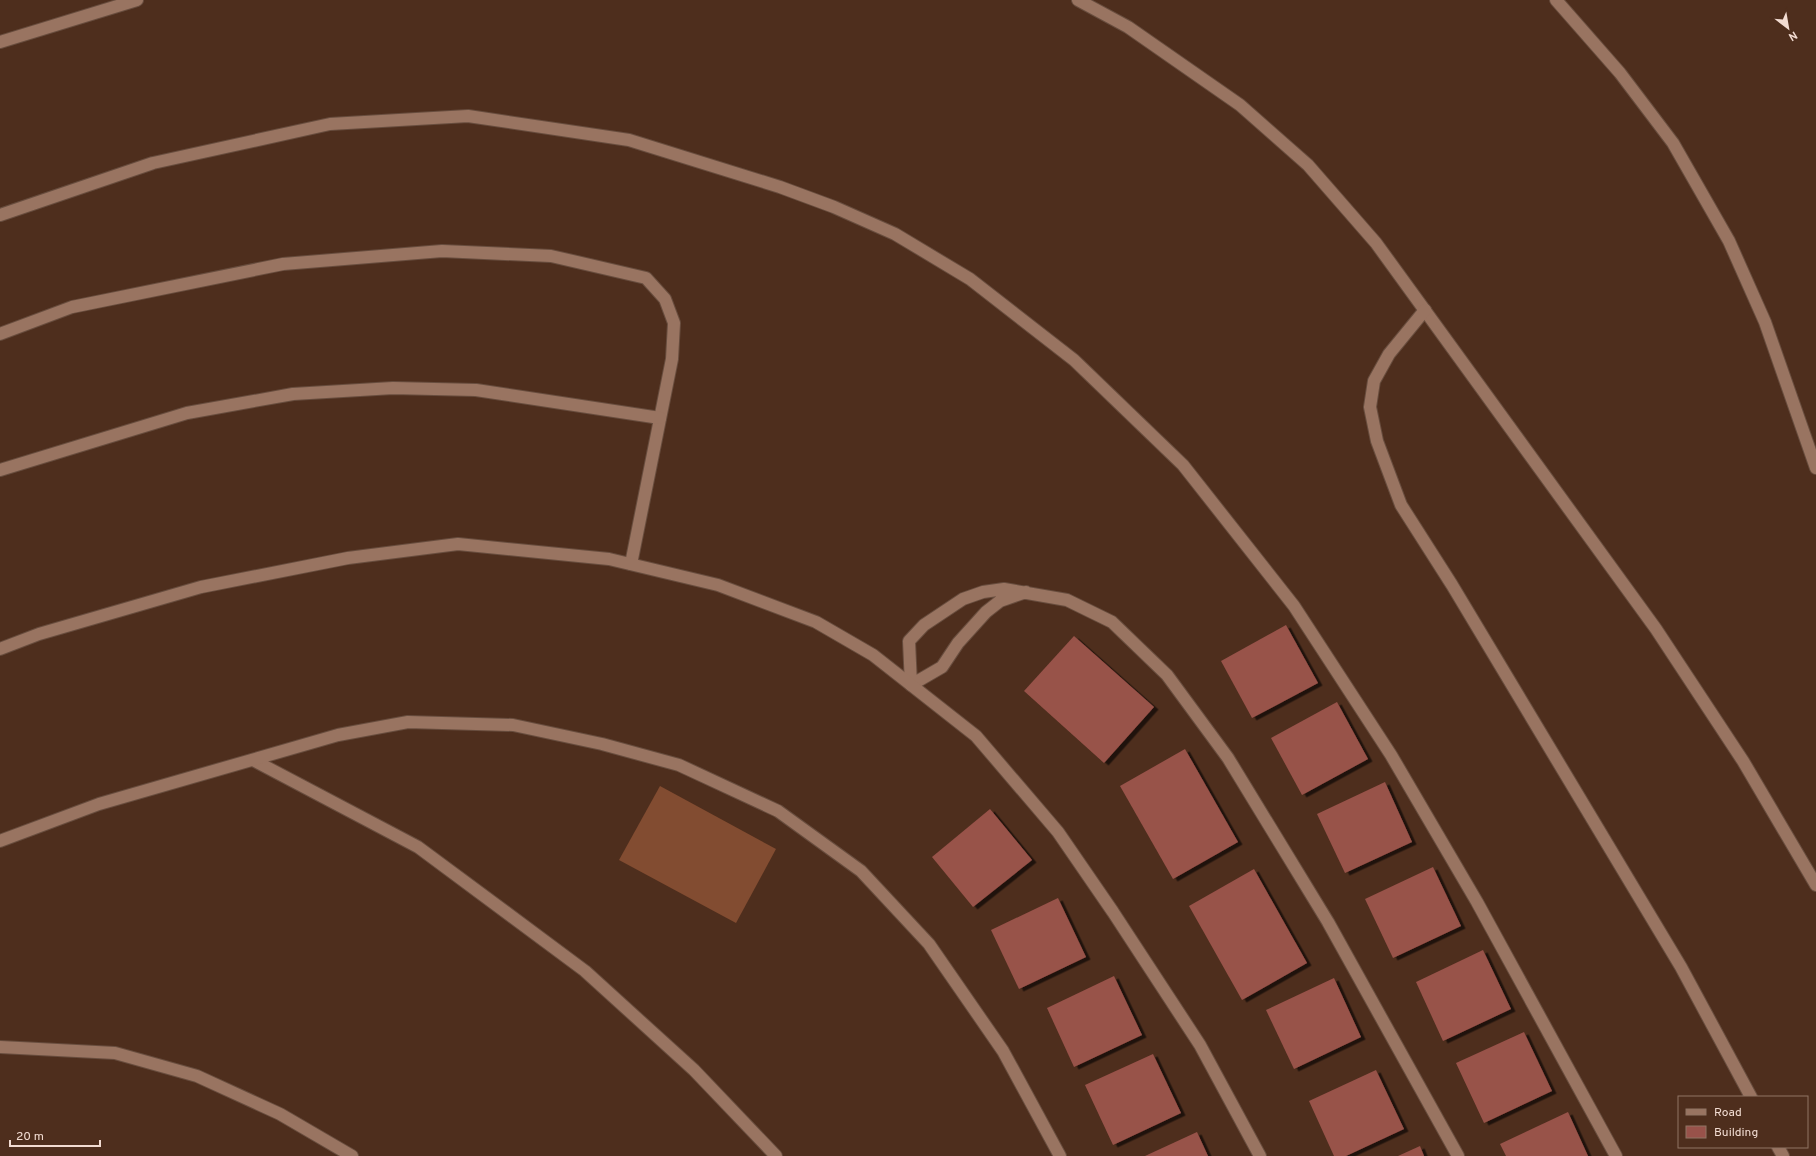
<svg xmlns="http://www.w3.org/2000/svg" width="1816" height="1156" viewBox="0 0 1816 1156" font-family="Overpass,sans-serif">
  <style>
    .garden { fill: #824c31 }
    .building { fill: #98524a; filter: url(#shadow) }
    .lines { fill: none; stroke-linecap: round; stroke-linejoin: round }
    .street-casing { stroke: #684d3e; stroke-width: 14 }
    .street { stroke: #997461; stroke-width: 12 }
  </style>
  <defs>
    <filter id="shadow"><feDropShadow dx="4.5" dy="2.5" stdDeviation="0" flood-color="#0009"/></filter>
  </defs>
  <rect width="100%" height="100%" fill="#4e2e1d"/>
  <path class="garden" d="M660,786L776,849L736,923L619,860Z"/>
  <g class="building">
    <path d="M1286,625L1318,683L1252,718L1221,661Z"/>
    <path d="M1074,636L1154,707L1104,763L1024,691Z"/>
    <path d="M1337,702L1368,759L1302,795L1271,738Z"/>
    <path d="M1185,749L1238,842L1173,879L1120,786Z"/>
    <path d="M1385,782L1412,842L1345,873L1317,814Z"/>
    <path d="M990,809L1032,860L973,907L932,857Z"/>
    <path d="M1433,867L1461,926L1393,958L1365,899Z"/>
    <path d="M1254,869L1307,963L1242,1000L1189,906Z"/>
    <path d="M1058,898L1086,957L1019,989L991,930Z"/>
    <path d="M1483,950L1511,1009L1443,1041L1416,982Z"/>
    <path d="M1114,976L1142,1035L1074,1067L1047,1008Z"/>
    <path d="M1334,978L1361,1037L1294,1069L1266,1010Z"/>
    <path d="M1524,1032L1552,1091L1484,1123L1456,1063Z"/>
    <path d="M1153,1054L1181,1113L1113,1145L1085,1085Z"/>
    <path d="M1376,1070L1404,1129L1346,1156H1334L1309,1101Z"/>
    <path d="M1568,1112L1588,1156H1506L1500,1144Z"/>
    <path d="M1197,1132L1208,1156H1145Z"/>
    <path d="M1420,1146L1424,1156H1398Z"/>
  </g>
  <g class="lines">
    <defs>
      <g id="street">
        <path d="M1078,0L1128,27L1240,105L1308,165L1376,243L1656,629L1743,761L1816,885"/>
        <path d="M1556,0L1620,73L1673,143L1729,241L1765,322L1816,468"/>
        <path d="M0,42L137,0"/>
        <path d="M0,215L153,163L330,124L468,116L629,140L780,187L834,207L895,234L970,279L1074,360L1183,465L1294,606L1391,755L1477,902L1616,1156"/>
        <path d="M1425,310L1389,354L1374,381L1370,407L1377,441L1401,505L1452,585L1681,967L1751,1097"/>
        <path d="M0,334L72,307L283,264L442,251L551,256L646,278L665,299L674,323L672,359L631,564"/>
        <path d="M0,470L187,413L293,394L393,388L476,390L660,418"/>
        <path d="M1026,592L1000,601L986,612L958,643L942,667L911,685L909,641L924,625L963,599L983,592L1004,589L1067,600L1112,622L1167,675L1228,758L1328,922L1458,1156"/>
        <path d="M0,649L39,634L201,587L348,558L458,544L609,559L718,585L816,622L873,655L976,736L1058,832L1113,912L1200,1045L1260,1156"/>
        <path d="M253,760L418,847L585,971L694,1070L776,1156"/>
        <path d="M0,841L99,804L338,735L408,722L513,725L602,744L679,765L778,811L861,871L929,944L1003,1051L1060,1156"/>
        <path d="M0,1047L115,1053L197,1076L280,1114L352,1156"/>
        <path d="M1778,1147L1783,1156"/>
      </g>
    </defs>
    <use href="#street" class="street-casing"/>
    <use href="#street" class="street"/>
  </g>
  <rect x="1678" y="1096" width="130" height="52" fill="#4e2e1d" stroke="#907465"/>
  <rect x="1686" y="1109" width="20" height="6" fill="#997461" stroke="#907465"/>
  <text x="1714" y="1116" font-size="12" fill="#f2dcd2">Road</text>
  <rect x="1686" y="1126" width="20" height="12" fill="#98524a" stroke="#907465"/>
  <text x="1714" y="1136" font-size="12" fill="#f2dcd2">Building</text>
  <g transform="translate(1788 28) rotate(149)" stroke="#4e2e1d" stroke-width="3" paint-order="stroke">
  <path d="M0-3L7 15L0 10L-7 15Z" fill="#f2dcd2"/>
  <text y="-6" font-size="11" font-weight="bold" text-anchor="middle" fill="#f2dcd2">N</text>
  </g>
  <path d="M10 1140v6h90v-6" fill="none" stroke="#f2dcd2" stroke-width="2"/>
  <text x="16" y="1140" font-size="12" fill="#f2dcd2" stroke="#4e2e1d" stroke-width="3" paint-order="stroke">20 m</text>
</svg>
